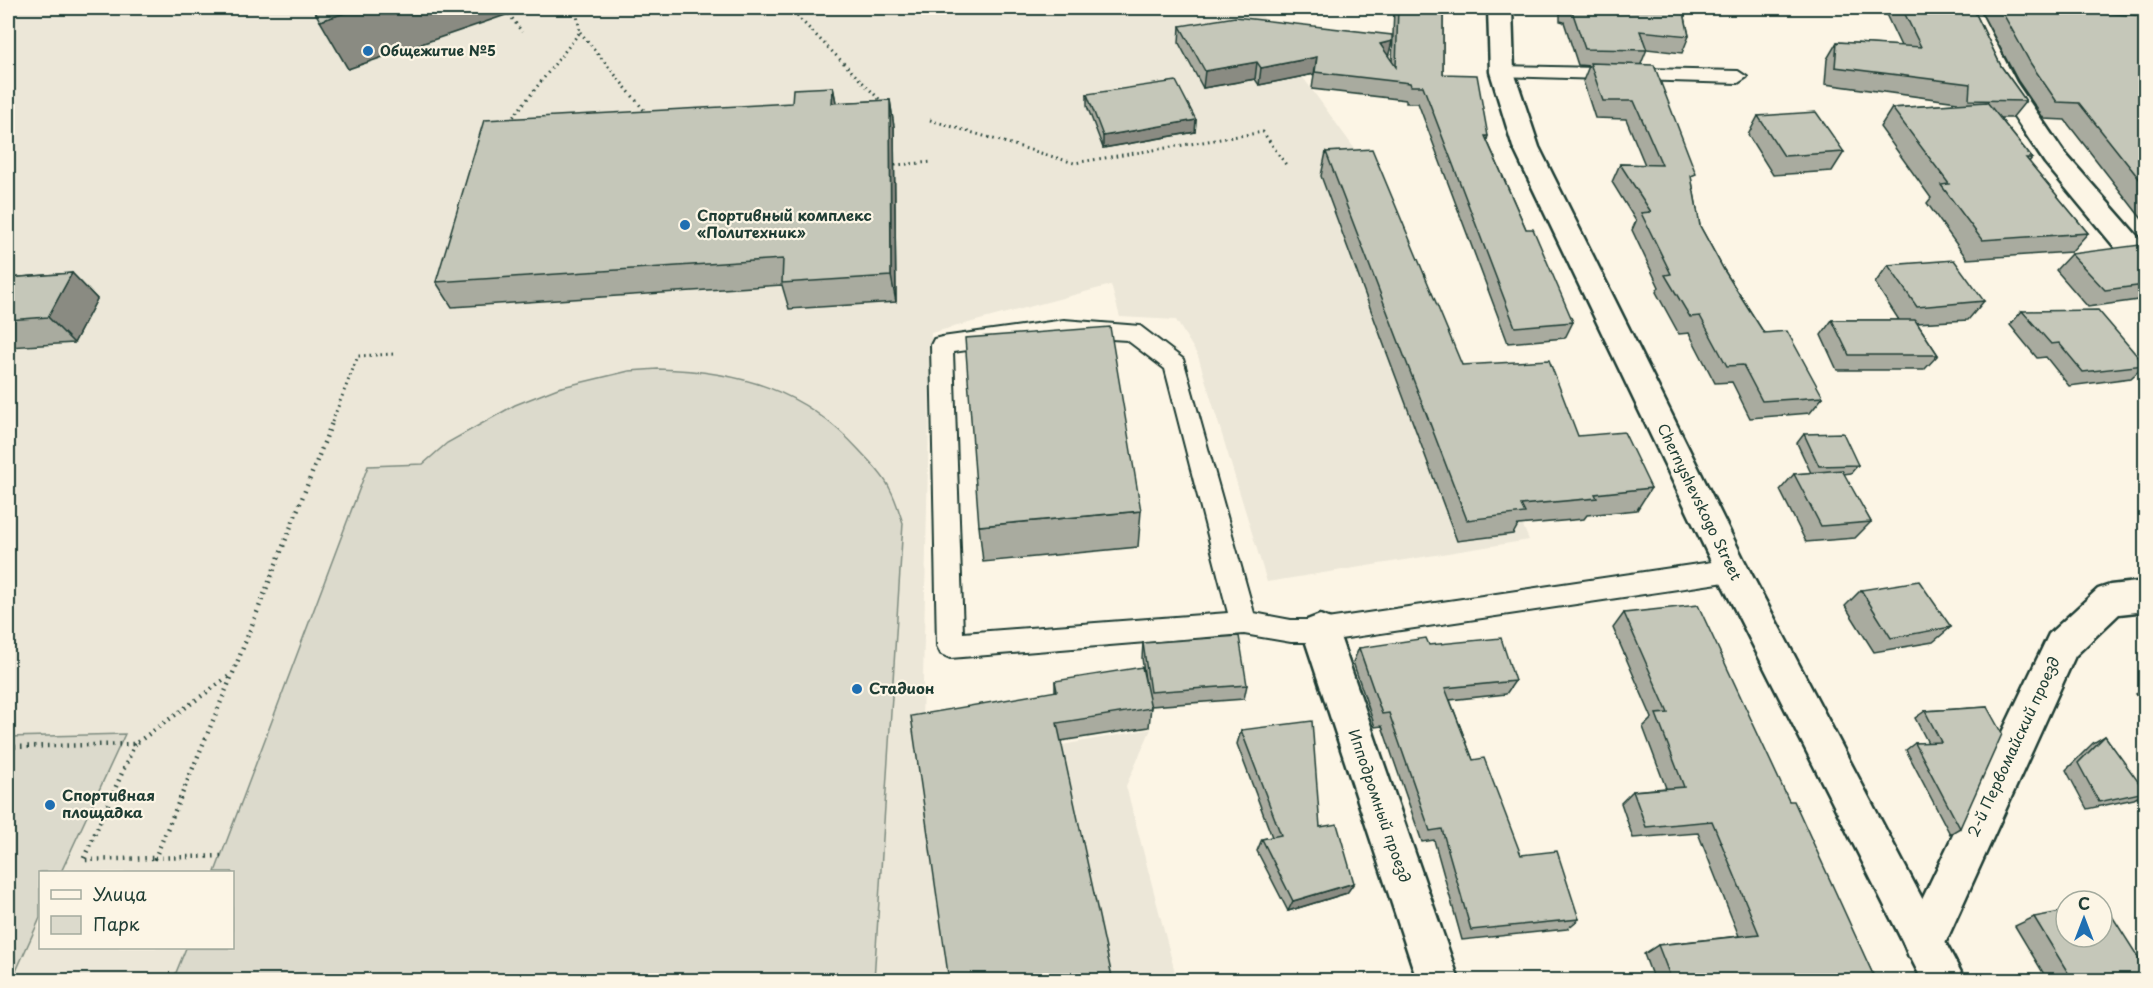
<svg xmlns="http://www.w3.org/2000/svg" width="2153" height="988" viewBox="0 0 2153 988" font-family="'Playpen Sans',sans-serif">
  <style>
    .built { fill: #ece7d8; fill-rule: evenodd }
    .green { fill: #dcdacc; stroke: #7e8c80; stroke-width: 1.5 }
    .lines { fill: none; stroke-linecap: round; stroke-linejoin: round }
    .lane-casing { stroke: #1f3d34; stroke-width: 4 }
    .street-casing { stroke: #1f3d34; stroke-width: 5 }
    .secondary-casing { stroke: #1f3d34; stroke-width: 5 }
    .path-far1 { stroke: #1f3d34; stroke-width: 3; stroke-dasharray: 1.5 4; stroke-linecap: butt }
    .path { stroke: #1f3d34; stroke-width: 4.5; stroke-dasharray: 1.5 5; stroke-linecap: butt }
    .lane { fill: #fcf5e5; fill-rule: evenodd }
    .street { fill: #fcf5e5; fill-rule: evenodd }
    .secondary { fill: #fcf5e5; fill-rule: evenodd }
    .wall { fill: #a9ab9f; stroke: #1f3d34; stroke-width: 1.5 }
    .shaded-wall { fill: #8a8b82; stroke: #1f3d34; stroke-width: 1.5 }
    .building { fill: #c5c7b9; stroke: #1f3d34; stroke-width: 1.5 }
    .poi-dot { fill: #1f6fb2; stroke: #fcf5e5; stroke-width: 2 }
    .labels { text-anchor: middle; stroke-width: 4.5; stroke-linejoin: round; paint-order: stroke }
    .far-poi-label { font-size: 14px; font-weight: bold; fill: #1f3d34; stroke: #fcf5e5; text-anchor: start }
    .poi-label { font-size: 15px; font-weight: bold; fill: #1f3d34; stroke: #fcf5e5; text-anchor: start }
    .street-label { font-size: 15px; fill: #1f3d34; stroke: #fcf5e5 }
  </style>
  <rect width="100%" height="100%" fill="#fcf5e5"/>
  <filter id="ink" filterUnits="userSpaceOnUse"><feTurbulence type="fractalNoise" baseFrequency=".0167" numOctaves="2"/><feDisplacementMap in="SourceGraphic" scale="12" xChannelSelector="R" yChannelSelector="G"/><feConvolveMatrix kernelMatrix="1 2 1 2 8 2 1 2 1" color-interpolation-filters="sRGB"/></filter>
  <g filter="url(#ink)">
    <path class="built" d="M8,8H1257L1302,76L1375,177L1529,540L1267,582L1198,356L1176,320L1120,317L1111,285L931,333L922,724L1062,745L1151,729L1126,786L1177,980H8ZM40,872H232V948H40Z"/>
    <g class="green">
      <path d="M658,369C739,371 803,389 859,450C869,461 884,475 890,489C896,500 899,512 903,523L874,980H173L186,948H232V872H215L368,466L423,464L447,443L515,405L558,388L629,371Z"/>
      <path d="M125,734L61,872H40V918L12,980H8V737Z"/>
    </g>
    <g class="lines">
      <defs>
        <g id="lane">
          <path d="M1502,66L1738,71L1747,77L1738,83L1496,76L1493,72L1496,68Z"/>
          <path d="M1064,320L1140,326L1183,359L1254,613L1291,620H1320L1732,559L1741,562L1745,570L1741,578L1732,581L1320,642H1291L1244,634L950,658L941,654L937,646L931,345L934,339L942,337ZM1064,336L1127,340L1165,369L1228,613L963,633L953,352Z"/>
        </g>
        <g id="street">
          <path d="M1956,8H1978L2016,82L2063,151L2146,246V276L2136,273L2045,163L1991,82Z"/>
          <path d="M2146,581V611L2119,614L2075,656L1939,957L1924,963L1909,957L1903,942L1909,927L2049,634L2098,589L2110,585Z"/>
          <path d="M1320,615L1333,620L1338,631L1459,980H1417L1302,631L1307,620Z"/>
        </g>
        <path id="secondary" d="M1488,8H1512L1514,72L1539,147L1744,560L1965,980H1922L1720,580L1513,147L1490,72Z"/>
      </defs>
      <use href="#lane" class="lane-casing"/>
      <use href="#street" class="street-casing"/>
      <use href="#secondary" class="secondary-casing"/>
      <g class="path-far1">
        <path d="M789,8L884,104"/>
        <path d="M509,14L522,32"/>
        <path d="M580,32L648,115"/>
        <path d="M930,120L1074,163L1263,132L1287,166"/>
        <path d="M510,121L580,32L577,15"/>
        <path d="M895,165L933,162"/>
        <path d="M332,422L358,356L394,354"/>
      </g>
      <g class="path">
        <path d="M135,744L83,860L155,858"/>
        <path d="M8,747L135,744L232,674"/>
        <path d="M221,856L155,858L233,673L333,420"/>
      </g>
      <use href="#lane" class="lane"/>
      <use href="#street" class="street"/>
      <use href="#secondary" class="secondary"/>
    </g>
    <g class="wall">
      <path d="M1394,8H1443V74L1488,136L1487,140L1526,229L1573,322L1565,338L1508,343L1418,103H1406V100L1312,89L1314,74L1259,85L1255,79L1203,88L1179,43L1180,26L1392,41L1388,56L1392,62Z"/>
      <path d="M1560,8H1683L1689,36L1682,53L1647,49L1641,64L1692,182L1700,226L1724,270L1764,333L1823,397L1810,413L1750,418L1732,382L1715,383L1689,333L1679,334L1656,292L1659,287L1632,230L1636,221L1612,182L1620,164L1645,165L1626,119L1595,118L1583,81L1589,66L1578,65L1564,22L1560,21Z"/>
      <path d="M1883,8H1973L2001,66L2026,101L2012,118H2000L2032,158L2029,162L2088,233L2071,252L1967,259L1927,203L1931,198L1880,127L1892,108L1957,104V102L1825,84L1827,59L1837,42L1901,46Z"/>
      <path d="M1979,8H2098L2101,13L2145,16V223L2065,120L2044,119L2018,81Z"/>
      <path d="M833,87L836,103L890,100L894,127L896,302L789,309L782,285L452,307L436,282L792,103Z"/>
      <path d="M1087,94L1196,120L1195,132L1103,148L1087,106Z"/>
      <path d="M1758,116L1844,152L1832,171L1773,175L1748,135Z"/>
      <path d="M1326,152L1462,365L1578,436L1651,488L1637,510L1587,515L1584,519L1518,525L1513,534L1457,541L1321,176Z"/>
      <path d="M2145,251V299L2088,307L2056,270L2071,254Z"/>
      <path d="M1888,265L1984,301L1968,320L1917,323L1938,355L1924,370H1837L1821,335L1832,320H1899L1875,283Z"/>
      <path d="M72,273L97,299L74,343L8,347V278Z"/>
      <path d="M2022,311L2145,365L2131,378L2069,386L2046,357L2037,358L2010,325Z"/>
      <path d="M1804,434L1858,465L1851,473L1843,474L1871,522L1855,538L1806,542L1780,490L1794,474L1811,473L1797,443Z"/>
      <path d="M1141,511L1138,547L983,562L979,526Z"/>
      <path d="M1861,590L1951,627L1933,642L1874,652L1845,606Z"/>
      <path d="M1624,613L1789,801L1876,981H1654L1644,954L1658,945L1739,936L1698,833L1633,838L1621,803L1633,791L1666,788L1643,727L1652,718L1613,628Z"/>
      <path d="M1143,643L1247,685L1244,699L1151,706L1149,727L1061,741L949,981L1055,692V681L1145,680L1142,658Z"/>
      <path d="M1429,645L1515,681L1506,694L1450,700L1473,760L1521,855L1579,919L1567,929L1462,940L1434,840L1422,842L1382,726L1375,727L1353,662L1359,648Z"/>
      <path d="M2145,688V706L2136,694Z"/>
      <path d="M1987,707L1960,828L1950,834L1906,750L1915,743H1928L1915,718L1925,711Z"/>
      <path d="M1241,730L1320,827L1347,893L1288,911L1257,851L1262,839L1272,837L1237,744Z"/>
      <path d="M2105,736L2145,793L2134,799L2087,809L2066,770L2093,743Z"/>
      <path d="M2034,917L2145,981H2048L2015,926Z"/>
    </g>
    <g class="shaded-wall">
      <path d="M360,8H526L348,69L320,21Z"/>
      <path d="M1392,41L1388,58L1380,44Z"/>
      <path d="M1317,57L1314,74L1259,85L1261,68Z"/>
      <path d="M1257,62L1255,79L1203,88L1205,71Z"/>
      <path d="M833,87L838,113L832,103Z"/>
      <path d="M890,100L894,127L896,302L891,276Z"/>
      <path d="M1196,120L1195,132L1103,148V136Z"/>
      <path d="M72,273L97,299L74,343L48,317Z"/>
      <path d="M1354,883L1347,893L1288,911L1293,901Z"/>
    </g>
    <g class="building">
      <path d="M313,8H360L320,21Z"/>
      <path d="M1398,8H1443V74L1477,75L1488,136H1485L1526,229H1533L1573,322L1515,327L1423,86H1411L1410,83L1315,72L1317,57L1261,68L1257,62L1205,71L1180,26L1235,17L1392,35V41L1380,44L1396,67Z"/>
      <path d="M1571,8H1683L1689,36L1640,31L1647,50L1585,49Z"/>
      <path d="M1902,8H1973L2001,66L2026,101L1969,100L1970,84L1835,67L1837,42L1921,47Z"/>
      <path d="M2000,8H2098L2101,13L2145,16V186L2079,103L2057,102L2031,64Z"/>
      <path d="M1590,63L1654,65L1696,174L1691,176L1700,226L1724,270L1764,333L1787,331L1823,397L1762,401L1743,365L1727,366L1700,316L1690,317L1665,275L1671,274L1641,213L1651,212L1620,164L1662,165L1634,101H1603Z"/>
      <path d="M1176,81L1196,120L1103,136L1087,94Z"/>
      <path d="M833,87L832,103L890,100L891,276L782,283L783,259L436,282L484,120L792,103L793,89Z"/>
      <path d="M1987,102L2032,158H2026L2088,233L1982,240L1941,185L1949,184L1892,108Z"/>
      <path d="M1816,112L1844,152L1784,156L1758,116Z"/>
      <path d="M1372,149L1462,365L1549,360L1578,436L1624,432L1651,488L1595,494L1597,498L1521,505L1525,513L1467,520L1326,152Z"/>
      <path d="M2140,245L2145,251V285L2105,290L2071,254Z"/>
      <path d="M1954,260L1984,301L1917,307L1888,265Z"/>
      <path d="M72,273L48,317L8,320V278Z"/>
      <path d="M2098,310L2145,365L2083,372L2059,343L2051,344L2022,311Z"/>
      <path d="M1832,320H1915L1938,355H1849Z"/>
      <path d="M1110,327L1141,511L979,526L965,338Z"/>
      <path d="M1843,433L1858,465L1819,466L1804,434Z"/>
      <path d="M1842,470L1871,522L1821,526L1794,474Z"/>
      <path d="M1919,581L1951,627L1891,638L1861,590Z"/>
      <path d="M1698,605L1789,801H1794L1876,981H1672L1658,945L1759,934L1712,821L1646,827L1633,791L1684,787L1656,714L1668,713L1624,613Z"/>
      <path d="M1239,636L1247,685L1150,692L1143,643Z"/>
      <path d="M1426,638L1429,645L1501,638L1515,681L1445,688L1473,760L1484,758L1521,855L1557,851L1579,919L1471,930L1442,829L1430,831L1389,713L1382,714L1359,648Z"/>
      <path d="M1142,667L1151,708L1057,723L1113,981H949L911,716L1057,691L1055,681Z"/>
      <path d="M1987,707L2002,734L1960,828L1915,743L1941,742L1925,711Z"/>
      <path d="M1312,721L1320,827L1337,824L1354,883L1293,901L1262,839L1281,835L1241,730Z"/>
      <path d="M2105,736L2145,791V792L2099,802L2078,763Z"/>
      <path d="M2102,905H2105L2145,968V981H2073L2034,917L2066,911V937H2102Z"/>
    </g>
  </g>
  <g class="poi-dot">
    <circle cx="368" cy="51" r="6"/>
    <circle cx="685" cy="225" r="6"/>
    <circle cx="857" cy="689" r="6"/>
    <circle cx="50" cy="805" r="6"/>
  </g>
  <g class="labels">
    <g class="far-poi-label">
      <text x="380" y="56">Общежитие №5</text>
    </g>
    <g class="poi-label">
      <text x="697" y="221">Спортивный комплекс<tspan x="697" dy="17">«Политехник»</tspan></text>
      <text x="869" y="694">Стадион</text>
      <text x="62" y="801">Спортивная<tspan x="62" dy="17">площадка</tspan></text>
    </g>
    <g class="street-label">
      <text transform="translate(1699 502) rotate(64)" y="5">Chernyshevskogo Street</text>
      <text transform="translate(2014 747) rotate(-65)" y="5">2-й Первомайский проезд</text>
      <text transform="translate(1379 806) rotate(71)" y="5">Ипподромный проезд</text>
    </g>
  </g>
  <rect width="2153" height="988" fill="none" stroke="#fcf5e5" stroke-width="30"/>
  <rect x="15" y="15" width="2123" height="958" fill="none" stroke="#1f3d34" stroke-width="2" filter="url(#ink)"/>
  <rect x="39" y="871" width="195" height="78" fill="#fcf5e5" stroke="#a4ab9e" stroke-width="1.5"/>
  <rect x="51" y="890" width="30" height="9" fill="#fcf5e5" stroke="#a4ab9e" stroke-width="1.5"/>
  <text x="93" y="901" font-size="18" fill="#1f3d34">Улица</text>
  <rect x="51" y="916" width="30" height="18" fill="#dcdacc" stroke="#a4ab9e" stroke-width="1.5"/>
  <text x="93" y="931" font-size="18" fill="#1f3d34">Парк</text>
  <g transform="translate(2084 919)"><circle r="28" fill="#fcf5e5" stroke="#a4ab9e" stroke-width="1.5"/>
  <path d="M0-4.5L10 22L0 15L-10 22Z" fill="#1f6fb2"/>
  <text y="-9" font-size="16" font-weight="bold" text-anchor="middle" fill="#1f3d34">С</text>
  </g>
</svg>
